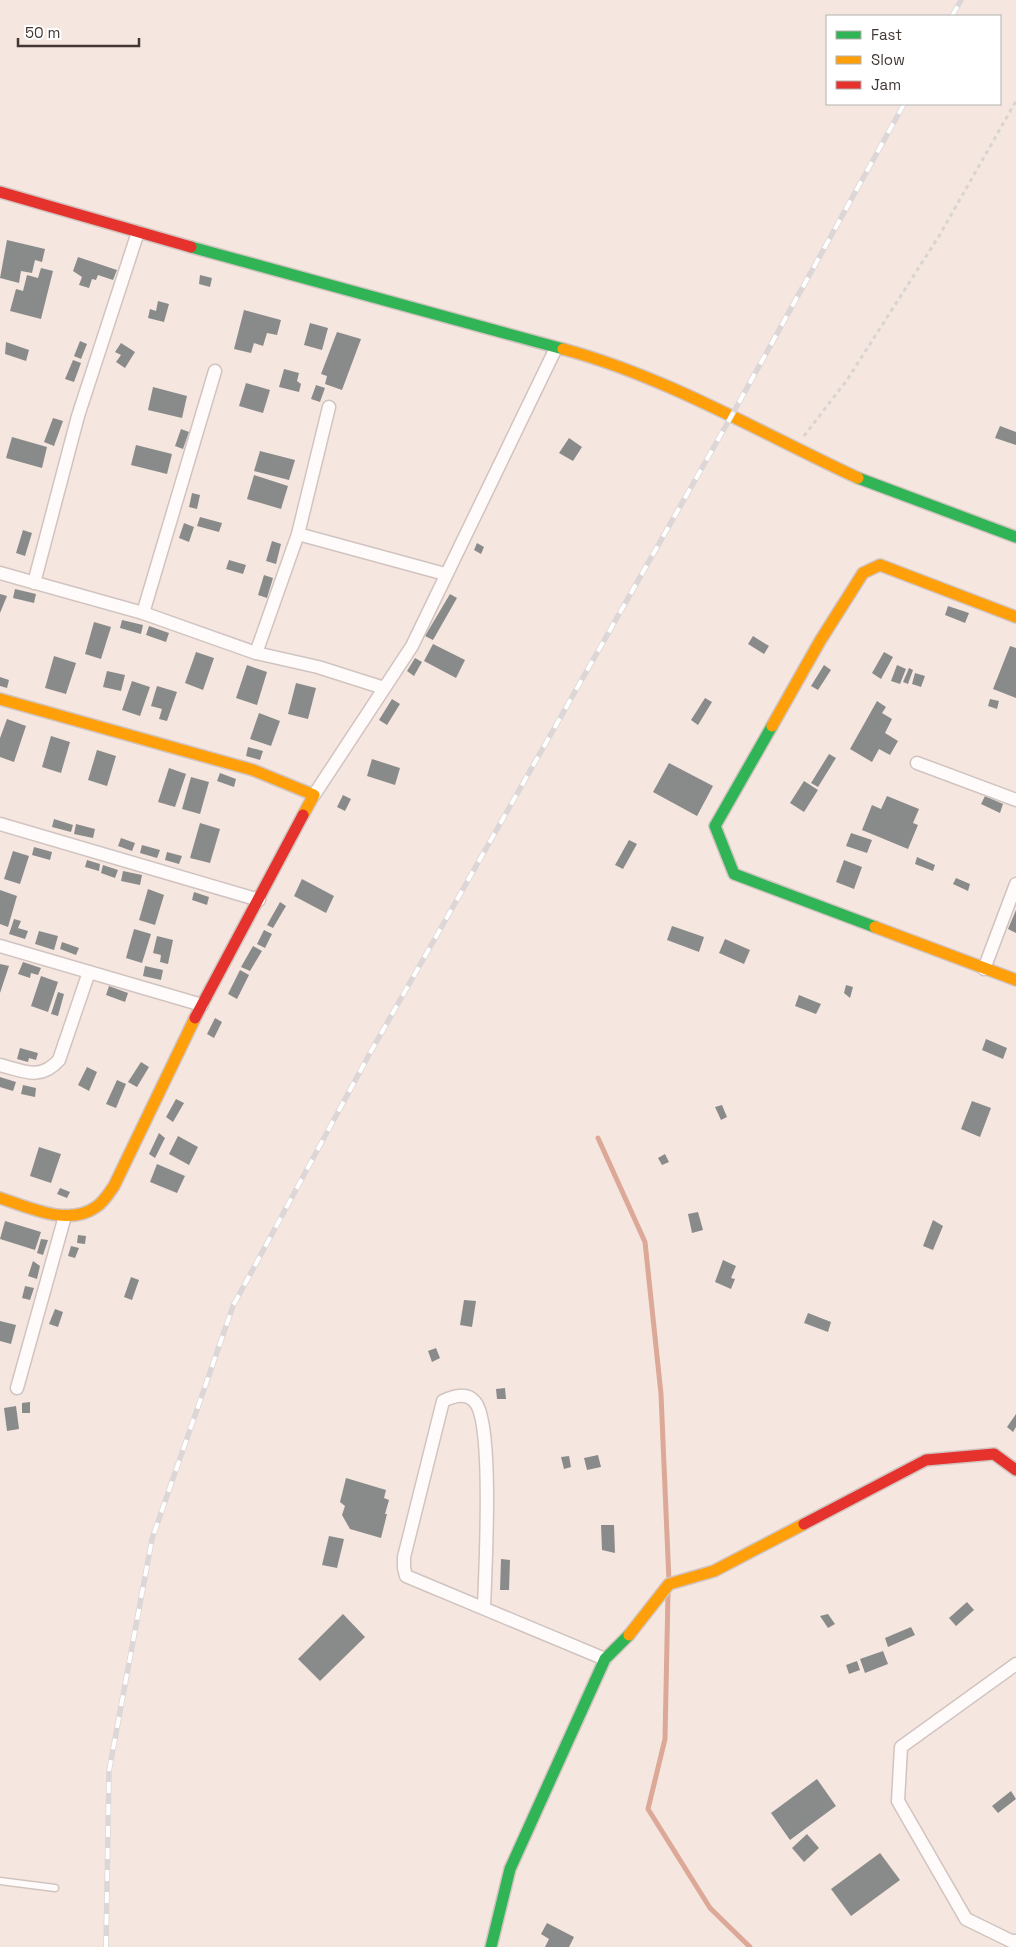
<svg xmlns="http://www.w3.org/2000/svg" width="1016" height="1947" viewBox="0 0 1016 1947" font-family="'Space Grotesk',sans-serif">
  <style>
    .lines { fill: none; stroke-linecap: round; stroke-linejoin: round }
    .stream { stroke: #dca897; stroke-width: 5 }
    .building { fill: #898b8a }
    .lane-casing { stroke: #d1c4c0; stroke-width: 9 }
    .street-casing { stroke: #d1c4c0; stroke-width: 15 }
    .fast-casing { stroke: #d1c4c0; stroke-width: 14 }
    .slow-casing { stroke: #d1c4c0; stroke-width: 14 }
    .jam-casing { stroke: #d1c4c0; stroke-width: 14 }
    .path { stroke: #d8d4d2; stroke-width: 3; stroke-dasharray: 4 4; stroke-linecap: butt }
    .lane { stroke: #fefbfa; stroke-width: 6 }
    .street { stroke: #fefbfa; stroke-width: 12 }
    .fast { stroke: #30b455; stroke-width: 11 }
    .slow { stroke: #ff9f0a; stroke-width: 11 }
    .jam { stroke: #e5322d; stroke-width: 11 }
    .rail-casing { stroke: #dcd7d6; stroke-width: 5.5 }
    .rail { stroke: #fff; stroke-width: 4; stroke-dasharray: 11; stroke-linecap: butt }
  </style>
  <rect width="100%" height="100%" fill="#f6e6e0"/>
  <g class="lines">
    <g class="stream">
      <path d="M598,1138L645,1242L661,1394L669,1582"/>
      <path d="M668,1593L665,1739L648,1809L710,1908L750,1947"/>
    </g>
  </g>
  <g class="building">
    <path d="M7,240L45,249L42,262L35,260L32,273L21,271L19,283L0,278Z"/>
    <path d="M78,257L117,270L113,280L98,275L96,280L92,279L89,288L79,285L82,277L73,271Z"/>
    <path d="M41,268L53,271L41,319L10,311L16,289L23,291L27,275L38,278Z"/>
    <path d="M200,275L212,278L210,287L199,284Z"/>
    <path d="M158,301L169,304L164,322L148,318L150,309L156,311Z"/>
    <path d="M244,310L281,320L277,335L267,333L263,346L254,343L251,353L234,349Z"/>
    <path d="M310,323L328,328L322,350L304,345Z"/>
    <path d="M337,332L361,339L342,390L325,384L327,376L321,374Z"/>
    <path d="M80,341L87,344L81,359L74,356Z"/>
    <path d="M6,342L29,350L26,361L5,354Z"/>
    <path d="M121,343L135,352L125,368L116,362L121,355L115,352Z"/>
    <path d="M73,360L81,363L74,382L65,379Z"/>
    <path d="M284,369L299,373L297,381L301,384L299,392L279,387Z"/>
    <path d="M246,383L270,390L263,413L239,406Z"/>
    <path d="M316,385L325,388L320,402L311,399Z"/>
    <path d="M153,387L187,396L182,418L148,410Z"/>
    <path d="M53,418L63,421L54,446L44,442Z"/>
    <path d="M1000,426L1016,432V445L995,438Z"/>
    <path d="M181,429L189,432L183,449L175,446Z"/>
    <path d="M12,437L47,447L42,468L6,458Z"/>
    <path d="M569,438L582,447L573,461L559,453Z"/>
    <path d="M136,445L172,454L167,474L131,465Z"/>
    <path d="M260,451L295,460L289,480L254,471Z"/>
    <path d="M254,475L288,486L281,509L247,499Z"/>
    <path d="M192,493L200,495L197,509L189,507Z"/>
    <path d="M200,517L222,523L219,532L197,526Z"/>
    <path d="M184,523L194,527L189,542L179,538Z"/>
    <path d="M23,530L32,533L25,556L16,553Z"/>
    <path d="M272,541L281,544L276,564L266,561Z"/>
    <path d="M477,543L484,547L481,554L474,550Z"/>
    <path d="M229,560L246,565L243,574L226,569Z"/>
    <path d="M264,575L273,578L267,598L258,595Z"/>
    <path d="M15,589L36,594L34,603L13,598Z"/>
    <path d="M0,594L7,596L0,613Z"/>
    <path d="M450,594L457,598L433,640L425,636Z"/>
    <path d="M948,606L969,613L965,623L945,615Z"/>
    <path d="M122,620L143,625L141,634L120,628Z"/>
    <path d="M94,622L111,627L101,659L85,654Z"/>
    <path d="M149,626L169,633L166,642L146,635Z"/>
    <path d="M753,636L769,646L764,654L748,644Z"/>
    <path d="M433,644L465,660L456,678L424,661Z"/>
    <path d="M1010,646L1016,648V698L993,689Z"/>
    <path d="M196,652L214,658L203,690L185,683Z"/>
    <path d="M884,652L893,657L881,679L872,673Z"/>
    <path d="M54,656L76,663L66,694L45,688Z"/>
    <path d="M415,658L422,662L414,676L407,671Z"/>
    <path d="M247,665L267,672L257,705L236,698Z"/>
    <path d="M824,665L831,670L818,690L811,686Z"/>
    <path d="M897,665L906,669L900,684L891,681Z"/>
    <path d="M909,668L913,670L908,684L903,682Z"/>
    <path d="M107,671L125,675L121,691L103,687Z"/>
    <path d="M915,673L925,676L921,687L912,684Z"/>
    <path d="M0,677L9,680L7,688L0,686Z"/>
    <path d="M132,681L150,687L140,716L122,710Z"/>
    <path d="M296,683L316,688L308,719L288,714Z"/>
    <path d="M157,686L177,692L167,721L159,719L162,709L151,706Z"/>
    <path d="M705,698L712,702L698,725L691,720Z"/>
    <path d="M392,699L400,704L387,725L379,720Z"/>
    <path d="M990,699L999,701L997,709L988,706Z"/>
    <path d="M877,701L886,707L882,713L892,719L885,733L898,741L890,755L879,749L872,762L850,749Z"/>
    <path d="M259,713L280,721L271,746L250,739Z"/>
    <path d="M7,719L26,726L14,762L0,757V738Z"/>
    <path d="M51,736L70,742L61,773L42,767Z"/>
    <path d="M248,747L263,751L260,760L246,756Z"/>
    <path d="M97,750L116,756L107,786L88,780Z"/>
    <path d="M829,754L836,758L818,787L811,783Z"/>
    <path d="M372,759L400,768L395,785L367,776Z"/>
    <path d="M669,763L713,786L697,816L653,792Z"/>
    <path d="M169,768L186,774L175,807L158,802Z"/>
    <path d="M220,773L236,779L234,787L217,781Z"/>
    <path d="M191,777L209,782L200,814L182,809Z"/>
    <path d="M804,781L818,790L804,812L790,803Z"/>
    <path d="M343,795L351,799L345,811L337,807Z"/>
    <path d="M887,796L919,809L913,823L918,825L908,849L862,830L872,805L881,809Z"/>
    <path d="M985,796L1003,804L1000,813L981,804Z"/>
    <path d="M54,819L73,825L71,832L52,827Z"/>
    <path d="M200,823L220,829L210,863L190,858Z"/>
    <path d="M76,824L95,829L93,838L74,834Z"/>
    <path d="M851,833L872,840L867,853L846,846Z"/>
    <path d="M121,838L135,843L132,851L118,846Z"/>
    <path d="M629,840L637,844L623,869L615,865Z"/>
    <path d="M142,845L160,850L157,858L140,853Z"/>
    <path d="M34,847L52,852L50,860L32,855Z"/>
    <path d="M13,851L29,856L20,884L4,879Z"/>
    <path d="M167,852L182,856L179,864L165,860Z"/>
    <path d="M917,857L935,865L933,871L915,864Z"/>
    <path d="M87,860L100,864L99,871L85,867Z"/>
    <path d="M844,860L862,867L854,889L836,882Z"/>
    <path d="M103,865L118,870L115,878L101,873Z"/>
    <path d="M123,871L142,875L140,885L121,881Z"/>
    <path d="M956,878L970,884L968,891L953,884Z"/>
    <path d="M302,879L334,896L326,913L294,896Z"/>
    <path d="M148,889L164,895L155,925L139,920Z"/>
    <path d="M0,890L17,896L8,927L0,924Z"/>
    <path d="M194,892L209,897L207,905L192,900Z"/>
    <path d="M280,902L286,906L273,928L267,925Z"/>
    <path d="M1016,910V933L1008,929Z"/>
    <path d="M14,919L21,921L18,928L28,931L25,939L9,934Z"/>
    <path d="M672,926L704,937L699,952L667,940Z"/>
    <path d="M134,929L151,934L142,963L126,958Z"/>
    <path d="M264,930L272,934L265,948L257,944Z"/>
    <path d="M39,931L58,936L54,950L35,944Z"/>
    <path d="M157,936L173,940L168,964L160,962L161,955L153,953Z"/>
    <path d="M725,939L750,950L744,964L719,953Z"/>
    <path d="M62,942L79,948L76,955L60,949Z"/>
    <path d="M253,946L262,951L250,971L241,967Z"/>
    <path d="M23,962L41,968L38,975L31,973L30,978L18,974Z"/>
    <path d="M0,964L9,966L0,993Z"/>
    <path d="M145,966L163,970L161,980L143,976Z"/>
    <path d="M240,970L249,975L237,999L228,994Z"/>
    <path d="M41,976L58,982L48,1012L31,1006Z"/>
    <path d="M846,985L853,987L850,998L844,993Z"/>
    <path d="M109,986L128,993L125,1002L106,995Z"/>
    <path d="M58,992L64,994L58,1016L51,1014Z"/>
    <path d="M799,995L821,1004L816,1014L795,1006Z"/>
    <path d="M215,1018L222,1022L214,1038L207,1034Z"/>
    <path d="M986,1039L1007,1048L1003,1059L982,1050Z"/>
    <path d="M20,1048L38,1053L36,1060L29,1058L28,1062L17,1059Z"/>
    <path d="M141,1062L149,1067L137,1087L128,1082Z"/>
    <path d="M87,1067L97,1072L89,1091L78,1085Z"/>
    <path d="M0,1077L16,1082L13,1091L0,1087Z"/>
    <path d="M117,1080L126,1084L116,1108L106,1104Z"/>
    <path d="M23,1085L36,1088L35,1097L21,1094Z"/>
    <path d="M176,1099L184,1103L173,1122L166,1117Z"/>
    <path d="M972,1101L991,1108L980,1137L961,1129Z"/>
    <path d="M722,1105L727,1117L721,1120L715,1107Z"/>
    <path d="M159,1133L165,1138L155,1158L149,1154Z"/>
    <path d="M178,1136L198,1147L189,1165L169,1154Z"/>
    <path d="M39,1147L61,1154L51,1183L30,1176Z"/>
    <path d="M665,1154L669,1162L662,1165L658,1158Z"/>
    <path d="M157,1164L185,1176L177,1193L150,1182Z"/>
    <path d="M60,1188L70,1192L67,1198L57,1194Z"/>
    <path d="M698,1212L703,1230L692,1233L688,1214Z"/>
    <path d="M933,1220L943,1226L933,1250L923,1246Z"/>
    <path d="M5,1221L41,1232L35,1250L0,1239Z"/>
    <path d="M78,1235L86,1236L85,1244L77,1243Z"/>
    <path d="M41,1239L48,1240L43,1255L37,1253Z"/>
    <path d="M71,1246L79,1248L75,1258L68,1256Z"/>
    <path d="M723,1260L736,1266L731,1278L735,1279L731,1289L715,1282Z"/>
    <path d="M33,1261L40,1266L37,1279L28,1276Z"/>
    <path d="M131,1277L139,1280L132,1300L124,1297Z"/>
    <path d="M25,1286L34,1288L30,1300L22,1298Z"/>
    <path d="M464,1300L476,1301L472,1327L460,1325Z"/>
    <path d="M55,1309L63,1312L58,1327L49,1324Z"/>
    <path d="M808,1313L831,1322L828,1332L804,1323Z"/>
    <path d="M0,1321L16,1325L11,1344L0,1341Z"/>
    <path d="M436,1348L440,1358L432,1362L428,1351Z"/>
    <path d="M505,1388L506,1399H497L496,1389Z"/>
    <path d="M30,1402V1413H22V1403Z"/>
    <path d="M16,1406L19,1429L7,1431L4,1408Z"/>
    <path d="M1016,1414V1427L1013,1432L1007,1427Z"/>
    <path d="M598,1455L601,1467L587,1470L584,1458Z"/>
    <path d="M569,1456L571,1467L564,1469L561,1457Z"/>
    <path d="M346,1478L386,1490L384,1498L389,1500L385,1514H387L381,1538L350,1529L342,1515L345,1506L340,1502Z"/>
    <path d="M601,1525H614L615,1553L602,1550Z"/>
    <path d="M329,1536L344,1539L337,1568L322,1565Z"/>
    <path d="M501,1559L510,1560L509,1590H500Z"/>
    <path d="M967,1602L974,1610L956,1626L949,1618Z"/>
    <path d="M343,1614L365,1637L320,1681L298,1659Z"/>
    <path d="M828,1614L835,1624L828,1628L820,1616Z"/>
    <path d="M911,1627L915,1635L888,1647L885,1638Z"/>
    <path d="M883,1651L888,1664L865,1673L860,1659Z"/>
    <path d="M857,1661L860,1670L849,1674L846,1665Z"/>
    <path d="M817,1779L836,1806L790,1840L771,1813Z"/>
    <path d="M1011,1791L1016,1799L998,1813L992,1806Z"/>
    <path d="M807,1834L819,1848L804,1862L792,1848Z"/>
    <path d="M880,1853L900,1880L851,1916L831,1889Z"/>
    <path d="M547,1923L574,1937L569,1947H545L549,1939L541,1934Z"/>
  </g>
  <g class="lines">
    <defs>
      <path id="lane" d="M0,1881L55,1888"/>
      <g id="street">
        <path d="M298,534L445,574"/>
        <path d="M0,573L143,613L256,653L318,667L384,688"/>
        <path d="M34,583L78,416L138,232"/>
        <path d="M143,613L215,371"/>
        <path d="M256,653L298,534L329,407"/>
        <path d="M917,763L1016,800"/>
        <path d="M314,795L412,646L556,348"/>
        <path d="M0,824L259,900"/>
        <path d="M0,946L202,1005"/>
        <path d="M984,969L1016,884"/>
        <path d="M0,1065C24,1071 40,1081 59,1060L89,972"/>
        <path d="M17,1388L65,1216"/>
        <path d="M484,1608C485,1573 494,1424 475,1402C467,1392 453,1396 443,1401L404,1557V1568L406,1576L605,1659"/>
        <path d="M1016,1664L901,1747L898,1801L966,1919L1011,1941H1016"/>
      </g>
      <g id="fast">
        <path d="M191,247L563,349"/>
        <path d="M858,478L1016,537"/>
        <path d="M772,726L715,826L734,874L875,927"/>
        <path d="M491,1947L510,1869L605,1659L629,1635"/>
      </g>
      <g id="slow">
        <path d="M563,349C667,377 761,433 858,478"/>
        <path d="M0,699L253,770L314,795L303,815"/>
        <path d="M772,726L820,641L863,573L880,565L1016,617"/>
        <path d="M875,927L1016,980"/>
        <path d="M0,1198C29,1207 68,1227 96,1207C104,1202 109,1193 114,1186L195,1018"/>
        <path d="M629,1635L669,1584L714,1571L804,1524"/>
      </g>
      <g id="jam">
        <path d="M0,192L191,247"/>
        <path d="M195,1018L303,815"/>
        <path d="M804,1524L926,1460L994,1454L1016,1470"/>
      </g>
    </defs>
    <use href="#lane" class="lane-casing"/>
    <use href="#street" class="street-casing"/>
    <use href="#fast" class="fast-casing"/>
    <use href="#slow" class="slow-casing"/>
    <use href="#jam" class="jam-casing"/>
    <path class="path" d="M804,436L847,380L939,236L1016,101"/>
    <use href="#lane" class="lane"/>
    <use href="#street" class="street"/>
    <use href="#fast" class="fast"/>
    <use href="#slow" class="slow"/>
    <use href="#jam" class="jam"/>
    <defs>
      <g id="rail">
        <path d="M952,16L961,0"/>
        <path d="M106,1947L109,1771L152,1539L233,1306L370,1053L732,415L904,104"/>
      </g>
    </defs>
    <use href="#rail" class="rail-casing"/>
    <use href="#rail" class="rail"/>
  </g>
  <rect x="826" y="15" width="175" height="90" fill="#ffffff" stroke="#b4afae"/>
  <rect x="836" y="31" width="25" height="8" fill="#30b455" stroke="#b4afae"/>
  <text x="871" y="40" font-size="15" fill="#433734">Fast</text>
  <rect x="836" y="56" width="25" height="8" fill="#ff9f0a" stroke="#b4afae"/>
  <text x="871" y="65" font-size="15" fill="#433734">Slow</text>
  <rect x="836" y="81" width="25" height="8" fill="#e5322d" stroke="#b4afae"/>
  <text x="871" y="90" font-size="15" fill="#433734">Jam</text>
  <path d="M18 38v8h121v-8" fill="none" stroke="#433734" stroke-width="2.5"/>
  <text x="25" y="38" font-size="15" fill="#433734" stroke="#ffffff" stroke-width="4" paint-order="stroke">50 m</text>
</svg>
